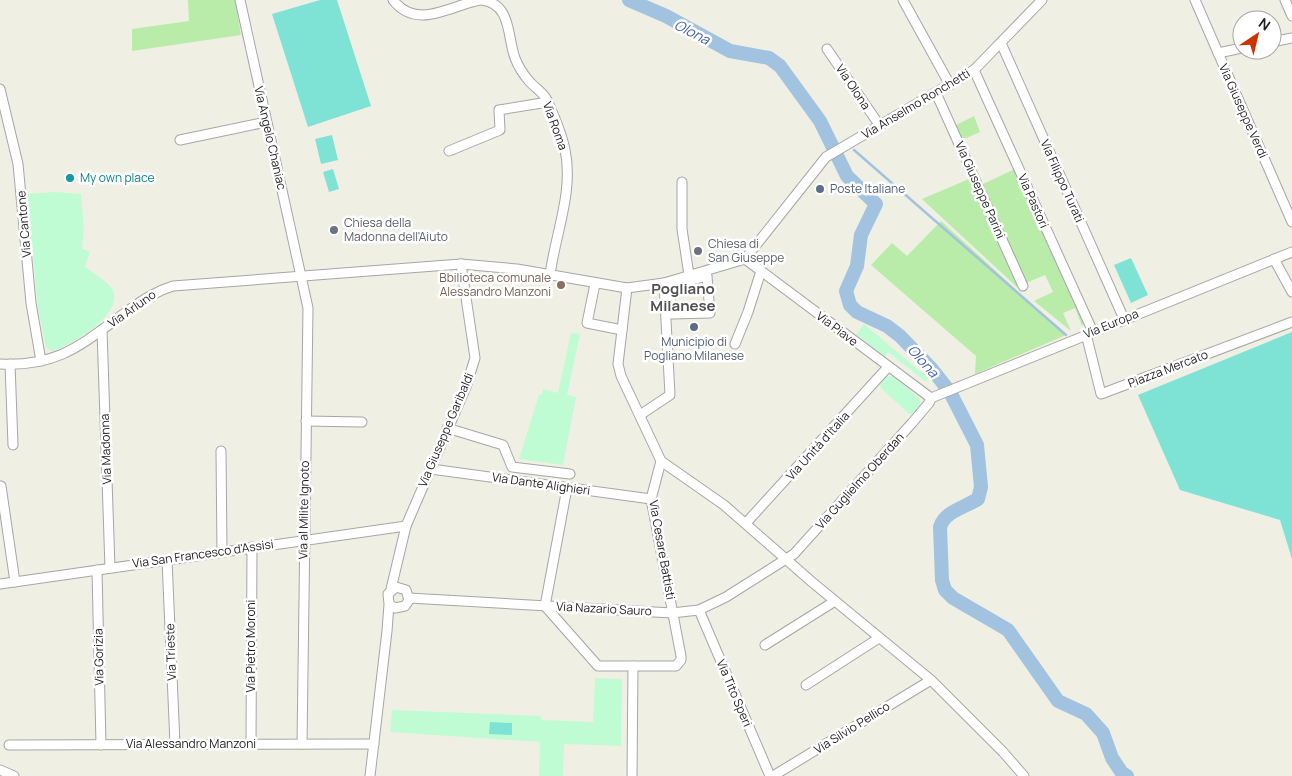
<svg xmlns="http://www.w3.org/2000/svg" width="1292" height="776" viewBox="0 0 1292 776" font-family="Manrope,sans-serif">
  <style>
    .grass { fill: #b8eca8 }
    .park { fill: #bffcd3 }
    .pitch { fill: #7ee3d5 }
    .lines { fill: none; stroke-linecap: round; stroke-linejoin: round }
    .stream { stroke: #a2c3e0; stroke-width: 2.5 }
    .river { stroke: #a2c3e0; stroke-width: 14 }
    .minor-casing { stroke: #a6a6a6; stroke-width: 11 }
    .minor { stroke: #fff; stroke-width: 9 }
    .culture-dot { fill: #0f9aa8; stroke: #fff; stroke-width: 2 }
    .service-dot { fill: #5c6f8a; stroke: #fff; stroke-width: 2 }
    .worship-dot { fill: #6b7280; stroke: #fff; stroke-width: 2 }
    .education-dot { fill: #8d6e63; stroke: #fff; stroke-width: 2 }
    .labels { text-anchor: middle; stroke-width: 5; stroke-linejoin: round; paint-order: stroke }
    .street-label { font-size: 12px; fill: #1f1f1f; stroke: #fff }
    .culture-label { font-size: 12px; fill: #0d838f; stroke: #fff; text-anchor: start }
    .service-label { font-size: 12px; fill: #4e5e75; stroke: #fff; text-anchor: start }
    .worship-label { font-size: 12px; fill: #5b616d; stroke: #fff; text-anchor: start }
    .education-label { font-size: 12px; fill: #785e54; stroke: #fff; text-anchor: end }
    .water-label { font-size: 14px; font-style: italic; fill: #4662b3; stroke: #fff }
    .quarter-label { font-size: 15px; font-weight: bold; fill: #525252; stroke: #fff }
  </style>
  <rect width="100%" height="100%" fill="#f0efe4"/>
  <g class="grass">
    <path d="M188,0H235L241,35L132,51V29L189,21Z"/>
    <path d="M974,116L980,132L962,140L954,126Z"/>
    <path d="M1015,169L1084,322L1082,326L1075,308L1063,313L1071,331L1034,301L1053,292L1045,275L1026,283L983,184Z"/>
    <path d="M969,179L1018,288L922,199Z"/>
    <path d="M941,221L1066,335L975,374L976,356L871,265L892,243L907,256Z"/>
  </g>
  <g class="park">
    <path d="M55,192L81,194L84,229L82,249L90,252L85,267C93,273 106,280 112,289C126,314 71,345 52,351L46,347L38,308L27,194Z"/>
    <path d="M864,324L928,378L926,382L888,352L885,357L856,334Z"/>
    <path d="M571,333L580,334L567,395L576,397L563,465L519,459L539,395H542L543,389L558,393Z"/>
    <path d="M893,376L919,398L921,405L912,414H909L881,388L880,384L885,377Z"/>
    <path d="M595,678L622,679L621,746L564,744L563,776H539L540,742L390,732L392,710L541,716V720L593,722Z"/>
  </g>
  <g class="pitch">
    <path d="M320,0H337L371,106L308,127L272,14Z"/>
    <path d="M332,135L338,160L321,164L315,139Z"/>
    <path d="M333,169L339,189L329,192L323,172Z"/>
    <path d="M1131,258L1148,295L1131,303L1114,265Z"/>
    <path d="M1292,332V559L1280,520L1180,490L1138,395Z"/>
    <path d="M490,722L512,723V735L489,734Z"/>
  </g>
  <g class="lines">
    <path class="stream" d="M854,150L1066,335"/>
    <path class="river" d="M629,0L666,16L730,51L769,58L780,66L820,121L847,176L876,204L861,235L857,266L846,291L850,305L857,312L887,326L900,336L931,368L950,392L977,445L981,487L978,499C964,508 945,511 940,527L942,580L945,590L953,598L1008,630L1058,701L1086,714L1103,733L1112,758L1122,773L1127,776"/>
    <defs>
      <g id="minor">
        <path d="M240,0L308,308L302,744"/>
        <path d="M393,0C417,31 451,5 480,0"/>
        <path d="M482,0C512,4 507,37 515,58C518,66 523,74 529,81C534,87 543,92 547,100C554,116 562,133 565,150C574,191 555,235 550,275"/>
        <path d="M903,0L950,85"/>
        <path d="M1195,0L1292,222"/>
        <path d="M1285,0L1292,16"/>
        <path d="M1272,42L1292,38"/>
        <path d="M1001,43L1124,319"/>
        <path d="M827,49L880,126"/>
        <path d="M1218,53L1242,48"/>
        <path d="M974,70L1093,332"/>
        <path d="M0,89L18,164L31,303L41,361"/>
        <path d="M936,93L1023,286"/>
        <path d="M180,140L266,122"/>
        <path d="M449,151L500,130L499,110L548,102"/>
        <path d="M682,182V229L689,275"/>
        <path d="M745,259L931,398"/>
        <path d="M1274,259L1292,292"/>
        <path d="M707,276L710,313L672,314L669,286Z"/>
        <path d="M595,284L587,323L622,330"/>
        <path d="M102,330L110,568"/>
        <path d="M1086,334L1101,394L1292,322"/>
        <path d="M735,344L748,312L761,271"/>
        <path d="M0,364C60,367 83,343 129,310C143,300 156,291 173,286L461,264L517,269L627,288L664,283L745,259L826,157L974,70L1042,0"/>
        <path d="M10,364L13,445"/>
        <path d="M931,398L1292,252"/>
        <path d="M640,415L670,395L664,283"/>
        <path d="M306,421L362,422"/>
        <path d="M447,428L503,445L512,467L570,474"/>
        <path d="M221,451L222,551"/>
        <path d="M661,461L724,505L812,582L931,680L1003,752L1024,776"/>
        <path d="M431,469L651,499"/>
        <path d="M1,486L15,582"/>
        <path d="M567,488L545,606L598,666H676L681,660V656L651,499L661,461L621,376L618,364L627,288"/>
        <path d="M746,523L888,367"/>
        <path d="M167,560L175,744"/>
        <path d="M97,570L101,745"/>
        <path d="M0,584L406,526"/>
        <path d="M391,589L406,526L466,387L475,358L461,264"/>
        <path d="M409,598L672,613L699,610L726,597L794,554L912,423L929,403L931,398"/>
        <path d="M699,610L770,776"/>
        <path d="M765,645L835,601"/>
        <path d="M806,685L879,638"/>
        <path d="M251,744L252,547"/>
        <path d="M9,745L374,744"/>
        <path d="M0,770L14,776"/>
        <path d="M370,776L387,631L389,604L388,594L396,587L406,590L409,600L405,606L395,608L389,604"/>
        <path d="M632,776L633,666"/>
        <path d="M773,776L931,680"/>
      </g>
    </defs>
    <use href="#minor" class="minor-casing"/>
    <use href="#minor" class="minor"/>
  </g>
  <circle class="culture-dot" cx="70" cy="178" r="5"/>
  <g class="service-dot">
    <circle cx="820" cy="189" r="5"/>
    <circle cx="694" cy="327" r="5"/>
  </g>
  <g class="worship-dot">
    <circle cx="334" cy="230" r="5"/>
    <circle cx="698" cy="251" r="5"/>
  </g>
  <circle class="education-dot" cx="561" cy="285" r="5"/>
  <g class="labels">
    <g class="street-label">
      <text transform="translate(853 87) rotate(56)" y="4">Via Olona</text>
      <text transform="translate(916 104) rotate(-31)" y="4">Via Anselmo Ronchetti</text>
      <text transform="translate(1243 111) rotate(66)" y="4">Via Giuseppe Verdi</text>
      <text transform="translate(555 126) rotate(70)" y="4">Via Roma</text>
      <text transform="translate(270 138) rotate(77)" y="4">Via Angelo Chaniac</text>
      <text transform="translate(1062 181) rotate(66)" y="4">Via Filippo Turati</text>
      <text transform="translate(980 190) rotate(66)" y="4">Via Giuseppe Parini</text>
      <text transform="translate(1033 201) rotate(66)" y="4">Via Pastori</text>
      <text transform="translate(24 224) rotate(-95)" y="4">Via Cantone</text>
      <text transform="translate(132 309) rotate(-35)" y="4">Via Arluno</text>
      <text transform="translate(1111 324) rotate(-22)" y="4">Via Europa</text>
      <text transform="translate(837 329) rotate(37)" y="4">Via Piave</text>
      <text transform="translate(1168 369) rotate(-21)" y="4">Piazza Mercato</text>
      <text transform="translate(446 430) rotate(-67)" y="4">Via Giuseppe Garibaldi</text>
      <text transform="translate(818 446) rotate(-48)" y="4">Via Unità d'Italia</text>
      <text transform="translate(106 449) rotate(-92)" y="4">Via Madonna</text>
      <text transform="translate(860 481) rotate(-48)" y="4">Via Guglielmo Oberdan</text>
      <text transform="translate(541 484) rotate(8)" y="4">Via Dante Alighieri</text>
      <text transform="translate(304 510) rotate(-89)" y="4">Via al Milite Ignoto</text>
      <text transform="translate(662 550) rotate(80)" y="4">Via Cesare Battisti</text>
      <text transform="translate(203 554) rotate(-8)" y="4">Via San Francesco d'Assisi</text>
      <text transform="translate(604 609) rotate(3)" y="4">Via Nazario Sauro</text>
      <text transform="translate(251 646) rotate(-90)" y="4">Via Pietro Moroni</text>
      <text transform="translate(171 652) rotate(-92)" y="4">Via Trieste</text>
      <text transform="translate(99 657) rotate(-91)" y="4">Via Gorizia</text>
      <text transform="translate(734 693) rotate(67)" y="4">Via Tito Speri</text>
      <text transform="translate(852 728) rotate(-32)" y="4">Via Silvio Pellico</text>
      <text x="191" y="748">Via Alessandro Manzoni</text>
    </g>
    <g class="culture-label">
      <text x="80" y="182">My own place</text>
    </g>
    <g class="service-label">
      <text x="830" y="193">Poste Italiane</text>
      <text x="694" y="346" text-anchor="middle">Municipio di<tspan x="694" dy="14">Pogliano Milanese</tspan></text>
    </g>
    <g class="worship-label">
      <text x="344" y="227">Chiesa della<tspan x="344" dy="14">Madonna dell'Aiuto</tspan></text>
      <text x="708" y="248">Chiesa di<tspan x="708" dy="14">San Giuseppe</tspan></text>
    </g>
    <g class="education-label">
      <text x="551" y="282">Bbilioteca comunale<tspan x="551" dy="14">Alessandro Manzoni</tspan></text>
    </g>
    <g class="water-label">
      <text transform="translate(692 32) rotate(27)" y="5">Olona</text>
      <text transform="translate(923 361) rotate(48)" y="5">Olona</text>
    </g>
    <g class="quarter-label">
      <text x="683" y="294">Pogliano<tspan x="683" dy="17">Milanese</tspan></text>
    </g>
  </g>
  <g transform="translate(1257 35) rotate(35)"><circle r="24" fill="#ffffff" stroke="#a5a5a5"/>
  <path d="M0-4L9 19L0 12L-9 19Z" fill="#cd3300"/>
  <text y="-8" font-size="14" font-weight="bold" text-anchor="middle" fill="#1f1f1f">N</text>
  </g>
</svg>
